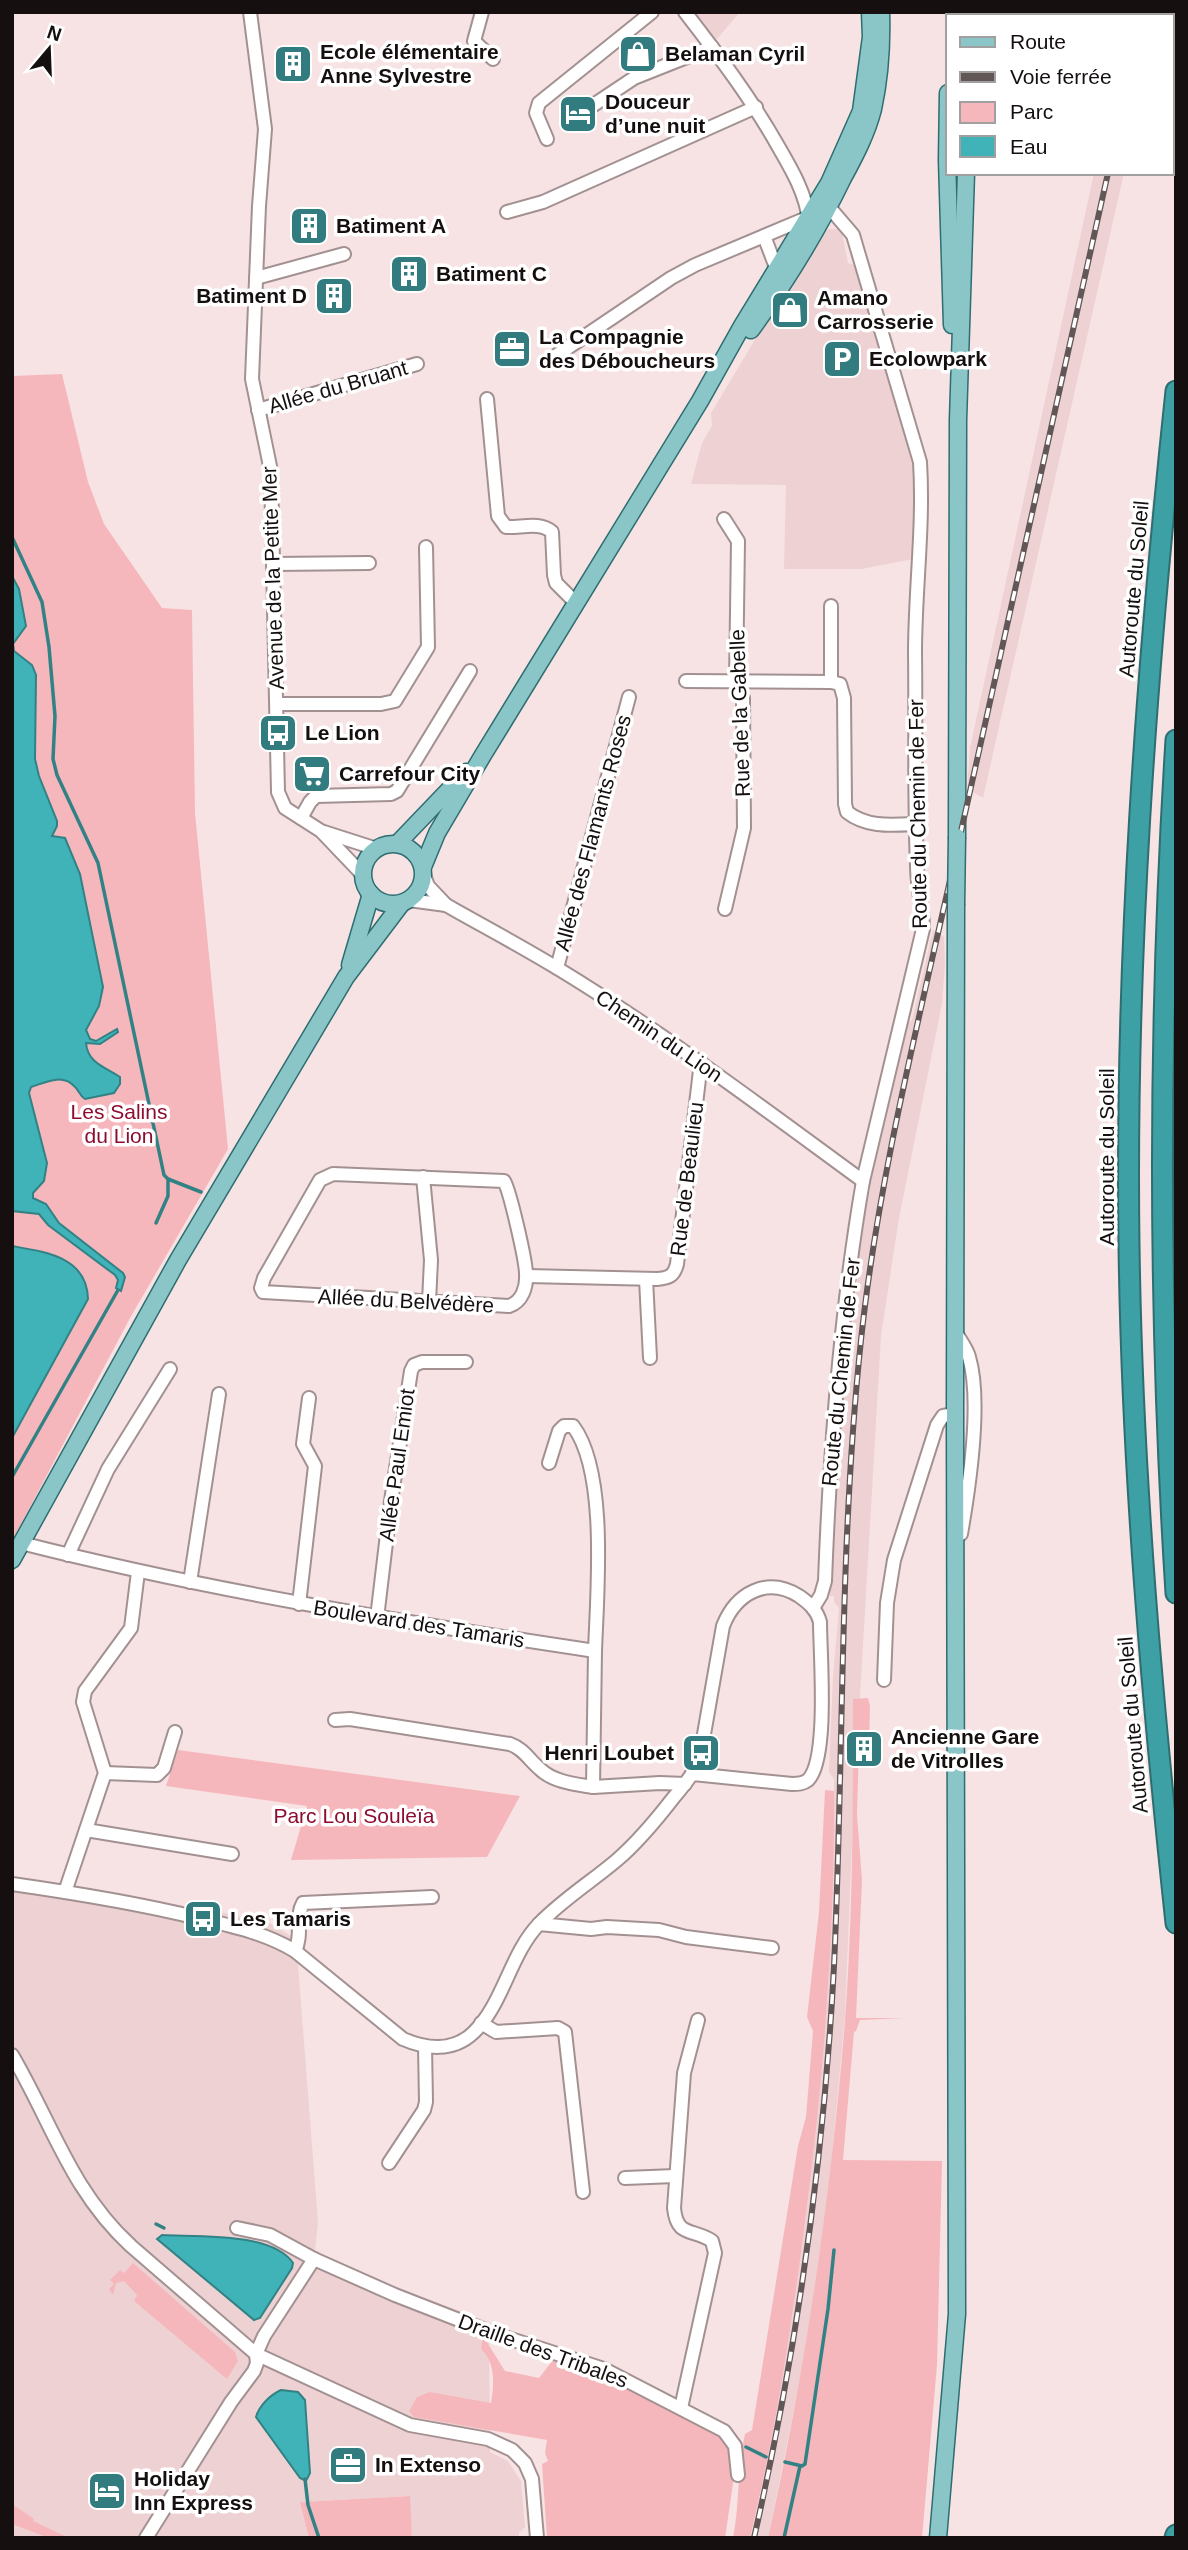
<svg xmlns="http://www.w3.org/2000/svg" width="1188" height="2550" viewBox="0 0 1188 2550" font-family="Helvetica,sans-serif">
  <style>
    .built { fill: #eed2d3 }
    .green { fill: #f6b7bc }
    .water { fill: #3fb3b7; stroke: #328285; stroke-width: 2 }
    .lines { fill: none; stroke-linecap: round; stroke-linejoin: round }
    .stream { stroke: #328285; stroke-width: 3.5 }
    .minor-casing { stroke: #a39192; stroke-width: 16 }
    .major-casing { stroke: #2e6d70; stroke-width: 19 }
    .highway-casing { stroke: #2e6d70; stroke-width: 23 }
    .minor { stroke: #fff; stroke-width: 12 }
    .major { stroke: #8ac6c8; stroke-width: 16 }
    .highway { stroke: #3ca0a4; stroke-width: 19 }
    .rail-casing { stroke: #625757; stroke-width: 6 }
    .rail { stroke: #fff; stroke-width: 3.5; stroke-dasharray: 10; stroke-linecap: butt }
    .major-bridge-casing { stroke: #2e6d70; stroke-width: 19; stroke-linecap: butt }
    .major-bridge { stroke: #8ac6c8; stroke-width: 16 }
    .labels { text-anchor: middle; stroke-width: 7; stroke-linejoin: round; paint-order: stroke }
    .poi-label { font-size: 21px; font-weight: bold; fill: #150f0f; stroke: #fff; text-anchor: start }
    .street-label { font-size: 21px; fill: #150f0f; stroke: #fff }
    .park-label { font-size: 21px; fill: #8c0d30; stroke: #fff }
  </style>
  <rect width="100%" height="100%" fill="#f7e3e4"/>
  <g class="built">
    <path d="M694,12H740L716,40Z"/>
    <path d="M1094,173H1124L983,798L971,791H967L970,748Z"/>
    <path d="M829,229H837L842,233L848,263L854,265L859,271L915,475L913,559L862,569H784L786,485L691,484L702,443L712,426L711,413L769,316L824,232Z"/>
    <path d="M933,930L944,937L945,963L942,1004L899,1218L881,1336L853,1817L845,2016L829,2188L805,2354L768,2538H750L759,2502L793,2311L807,2209L828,1990L834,1833V1779L829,1772L833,1677L839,1608L834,1602V1596H830L831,1510L851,1306L871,1176L908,1023L912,1020Z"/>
    <path d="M12,1876L196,1908L198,1905L204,1906L206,1909L268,1922L296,1939L318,2222L315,2252L393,2287L489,2322L490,2452L508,2461L521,2481L525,2527L519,2533V2538H412L409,2496L301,2502L309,2538H12Z"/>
  </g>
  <g class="green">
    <path d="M62,374L88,482L104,524L162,608L192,610L195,813L228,1149L130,1318L12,1541V376Z"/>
    <path d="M868,1698L870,1706L869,1743H859L857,1815L862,1880L856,2018H906L860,2020L856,2031L854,2032L843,2160L942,2161L937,2365L922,2538H768C806,2367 831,2195 845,2021C853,1914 853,1806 853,1699Z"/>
    <path d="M178,1750L520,1796L487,1857L291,1860L307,1806L166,1786Z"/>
    <path d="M825,1790L834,1791C835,1948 821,2106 800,2261C787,2354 772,2447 750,2538H733C740,2503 737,2468 745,2434L752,2430L798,2146L806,2117L813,2031L807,2017L819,1912Z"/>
    <path d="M133,2263L235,2352L238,2361L227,2379L134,2301L137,2295L124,2281L116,2283L113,2295L109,2289L114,2284L110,2280L120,2270L124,2273Z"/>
    <path d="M483,2336L505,2371L539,2378L553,2360L603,2375L708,2425L728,2441L735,2470L725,2538H547L542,2464L548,2461L545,2453L547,2440L414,2417L409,2411L417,2397L430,2392L491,2403C494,2385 496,2363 481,2349Z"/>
    <path d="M410,2496L412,2538H309L300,2502Z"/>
    <path d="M12,2504L34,2519L33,2521L69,2538H49L12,2524Z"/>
  </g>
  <g class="water">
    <path d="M12,576L19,589L26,626L13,644L14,651L32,665L36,675L35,759L39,776L57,821V826L52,836L65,838L80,874L103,987L99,1006L86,1030L90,1039L96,1041L117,1029L118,1032L100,1044L86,1043C88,1064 106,1067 120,1077V1084L114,1093L85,1099C79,1095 79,1090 74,1086C62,1073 44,1083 31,1087L29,1093L47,1163L44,1181L33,1193V1198L46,1204L59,1223L123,1273L125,1277L121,1291L116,1288L118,1280L115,1275L48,1225L39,1214L12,1211Z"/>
    <path d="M12,1246C46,1252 87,1257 88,1299L12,1438Z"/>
    <path d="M162,2235C198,2237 272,2232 293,2263L292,2268L260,2318L254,2320L157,2239Z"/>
    <path d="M281,2390L298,2392L305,2400L310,2473L306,2481L300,2478L256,2417C259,2406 270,2395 281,2390Z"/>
  </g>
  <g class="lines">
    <g class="stream">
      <path d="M12,537L42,602L49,647L55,716L53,759L57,775L98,863L164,1175L168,1179L201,1192"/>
      <path d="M156,1223L168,1196V1179"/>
      <path d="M12,1477L118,1290"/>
      <path d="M156,2224L164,2228"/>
      <path d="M746,2447L766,2457"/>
      <path d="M785,2462L802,2466L805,2464L828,2309L834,2250"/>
      <path d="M305,2479L308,2505L319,2538"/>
      <path d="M784,2538L800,2466"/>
    </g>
    <defs>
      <g id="minor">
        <path d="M250,12L265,129L259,206L252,379L271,471L278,792L285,808L321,831L363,875"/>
        <path d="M482,12L474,41L493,59"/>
        <path d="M685,12C719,56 751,98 778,146C792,170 806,194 809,221"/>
        <path d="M577,116L634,78L712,47"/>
        <path d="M547,139L536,113L539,103L652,12"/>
        <path d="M507,212L543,202L756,107"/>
        <path d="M764,236L777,270"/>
        <path d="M256,278L344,254"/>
        <path d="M557,355L671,278L695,265L809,217"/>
        <path d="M487,399L498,516L506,527C521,528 540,521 552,532L554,575L556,583L576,603"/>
        <path d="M258,410L417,364"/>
        <path d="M724,519L738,541L736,683L743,698L744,828L725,909"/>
        <path d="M274,564L369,563"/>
        <path d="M831,606V682"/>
        <path d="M686,681L831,682L840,684L844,698L845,804L847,812C867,828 893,825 916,824"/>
        <path d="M277,704H381L395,701L428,647L426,547"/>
        <path d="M301,818L310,802L316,796L391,794L397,791L470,671"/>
        <path d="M324,832L377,849"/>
        <path d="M409,900L446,905L428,886L424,875"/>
        <path d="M446,905C483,926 521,946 557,968C664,1033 763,1108 863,1181"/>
        <path d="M557,968L629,697"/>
        <path d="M333,1174L504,1181C510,1191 526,1261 526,1274C527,1287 522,1302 509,1306L263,1292L261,1288L264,1278L320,1180Z"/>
        <path d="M423,1177L431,1260L429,1302"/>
        <path d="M527,1276L657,1279C669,1278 674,1276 677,1264L701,1062"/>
        <path d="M646,1279L650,1358"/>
        <path d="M956,1333C960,1340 967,1349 969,1357C982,1401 969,1488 961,1534"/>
        <path d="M549,1463L559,1431L564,1426H573C608,1472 597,1594 595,1651"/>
        <path d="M21,1543C210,1591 402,1622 595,1651L593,1787L660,1783L685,1784"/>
        <path d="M68,1555L108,1469L170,1369"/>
        <path d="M190,1582L219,1394"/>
        <path d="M299,1604L315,1466L303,1444L309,1398"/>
        <path d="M813,1608L821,1595L825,1581C830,1447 840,1314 863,1181L923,929C923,908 917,887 917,866C914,795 916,724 915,653C915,590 924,526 920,462L853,235L823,200"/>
        <path d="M377,1618L391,1501L411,1371L414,1365L422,1362H466"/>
        <path d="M884,1680L887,1603L894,1560L937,1425L943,1416L955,1414"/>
        <path d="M335,1720L350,1719L510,1744C524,1749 529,1760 540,1769C553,1782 575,1784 593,1787"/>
        <path d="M105,1773L157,1775L164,1768L175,1732"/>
        <path d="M86,1830L232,1854"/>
        <path d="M12,1884C75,1893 137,1903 198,1918C232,1926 265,1933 295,1951L403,2039C426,2049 453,2052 473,2033C503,2005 510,1954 539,1924C562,1900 591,1882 617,1860C638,1842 657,1819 674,1797C684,1785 695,1773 700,1757L723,1626C736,1593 767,1576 799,1596C809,1603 817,1610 820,1622C820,1654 829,1759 808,1780C803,1784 798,1784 792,1784L693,1774"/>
        <path d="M65,1892L105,1773L83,1702L85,1691L131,1628L138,1572"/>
        <path d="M539,1924L591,1929L607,1927L659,1930L686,1937L772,1948"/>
        <path d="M295,1951C303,1935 295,1917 303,1903L432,1897"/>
        <path d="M481,2023L496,2032L558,2028L565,2032L583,2192"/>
        <path d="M12,2055C52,2123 71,2191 131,2246L256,2354L410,2425L488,2439L512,2450L525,2463L532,2479L537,2538"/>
        <path d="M389,2163L424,2110L426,2102L425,2046"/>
        <path d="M625,2178L675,2176"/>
        <path d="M237,2228L270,2235L314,2259L395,2295L495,2334L604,2369L724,2431L735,2446L738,2475"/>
        <path d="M681,2408L715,2253L712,2241C693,2228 677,2238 674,2208L684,2073L698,2020"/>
        <path d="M146,2538L231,2402L254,2371L257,2363L256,2354L264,2336L314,2259"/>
      </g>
      <g id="major">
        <path d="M960,16V12"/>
        <path d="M972,16V12"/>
        <path d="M948,93L947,160L952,325"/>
        <path d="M751,330C786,282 817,232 843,178C855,156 867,133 873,109C880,77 882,45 881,12"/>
        <path d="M957,837L958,420L966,173"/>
        <path d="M397,844L466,772"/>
        <circle cx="393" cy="874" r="30"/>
        <path d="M423,867L437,833L483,755L700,401L742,326L829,183L861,111L871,37L870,12"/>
        <path d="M350,965L371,894"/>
        <path d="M12,1560L178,1260L346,977L402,903"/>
        <path d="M938,2538L957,2314L955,1414L956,905"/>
      </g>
      <g id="highway">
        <path d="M1176,391C1146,674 1125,960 1129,1245C1132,1472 1152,1698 1176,1923"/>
        <path d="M1176,740C1158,1024 1158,1309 1176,1593"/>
        <path d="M1175,2538L1176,2535"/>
      </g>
    </defs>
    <use href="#minor" class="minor-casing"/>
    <use href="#major" class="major-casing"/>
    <use href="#highway" class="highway-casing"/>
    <use href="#minor" class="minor"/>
    <use href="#major" class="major"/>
    <use href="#highway" class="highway"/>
    <defs>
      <g id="rail">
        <path d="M1150,16L1151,12"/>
        <path d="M754,2538C797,2350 824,2158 834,1966C844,1757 839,1547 861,1340C878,1180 918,1024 953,867C1005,636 1056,405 1108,173"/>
      </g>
    </defs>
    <use href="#rail" class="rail-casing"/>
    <use href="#rail" class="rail"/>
    <defs>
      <path id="major-bridge" d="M956,905L957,837"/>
    </defs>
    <use href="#major-bridge" class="major-bridge-casing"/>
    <use href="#major-bridge" class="major-bridge"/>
  </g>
  <defs>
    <symbol id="shop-square" viewBox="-11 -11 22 22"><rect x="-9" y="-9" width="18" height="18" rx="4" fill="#327b7e" stroke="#fff"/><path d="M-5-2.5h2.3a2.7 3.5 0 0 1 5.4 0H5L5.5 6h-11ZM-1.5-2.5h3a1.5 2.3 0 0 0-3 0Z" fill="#fff"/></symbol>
    <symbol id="building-square" viewBox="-11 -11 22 22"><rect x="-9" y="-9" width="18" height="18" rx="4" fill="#327b7e" stroke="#fff"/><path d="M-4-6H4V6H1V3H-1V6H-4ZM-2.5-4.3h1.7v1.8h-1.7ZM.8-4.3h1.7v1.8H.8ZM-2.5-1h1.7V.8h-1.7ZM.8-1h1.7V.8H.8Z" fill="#fff"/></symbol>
    <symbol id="hotel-square" viewBox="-11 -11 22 22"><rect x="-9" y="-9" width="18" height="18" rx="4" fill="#327b7e" stroke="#fff"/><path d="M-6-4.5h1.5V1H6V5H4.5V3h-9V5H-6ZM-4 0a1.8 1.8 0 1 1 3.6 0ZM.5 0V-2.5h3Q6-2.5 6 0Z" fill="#fff"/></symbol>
    <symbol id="office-square" viewBox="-11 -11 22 22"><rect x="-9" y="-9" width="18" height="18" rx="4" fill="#327b7e" stroke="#fff"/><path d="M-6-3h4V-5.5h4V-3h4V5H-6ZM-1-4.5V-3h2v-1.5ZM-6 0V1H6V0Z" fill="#fff"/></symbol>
    <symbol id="parking-square" viewBox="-11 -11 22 22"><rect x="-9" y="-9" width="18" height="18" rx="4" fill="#327b7e" stroke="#fff"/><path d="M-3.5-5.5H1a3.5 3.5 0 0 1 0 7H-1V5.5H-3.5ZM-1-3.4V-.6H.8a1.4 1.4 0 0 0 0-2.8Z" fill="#fff"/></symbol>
    <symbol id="bus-square" viewBox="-11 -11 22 22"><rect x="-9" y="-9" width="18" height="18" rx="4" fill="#327b7e" stroke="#fff"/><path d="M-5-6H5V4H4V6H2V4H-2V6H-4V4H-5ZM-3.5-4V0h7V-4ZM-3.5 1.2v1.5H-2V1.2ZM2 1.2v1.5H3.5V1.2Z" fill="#fff"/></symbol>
    <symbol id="supermarket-square" viewBox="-11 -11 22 22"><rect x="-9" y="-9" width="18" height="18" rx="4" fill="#327b7e" stroke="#fff"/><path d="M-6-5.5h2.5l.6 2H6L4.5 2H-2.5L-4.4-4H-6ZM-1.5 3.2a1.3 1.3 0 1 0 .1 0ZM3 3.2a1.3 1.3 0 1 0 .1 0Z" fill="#fff"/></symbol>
  </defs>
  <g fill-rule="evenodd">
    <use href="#shop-square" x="616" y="32" width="44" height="44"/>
    <use href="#building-square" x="271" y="42" width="44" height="44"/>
    <use href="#hotel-square" x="556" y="92" width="44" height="44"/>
    <use href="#building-square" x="287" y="204" width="44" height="44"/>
    <use href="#building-square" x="387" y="252" width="44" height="44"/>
    <use href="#building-square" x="312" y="274" width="44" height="44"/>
    <use href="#shop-square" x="768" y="288" width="44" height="44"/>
    <use href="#office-square" x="490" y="327" width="44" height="44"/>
    <use href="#parking-square" x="820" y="337" width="44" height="44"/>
    <use href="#bus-square" x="256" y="711" width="44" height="44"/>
    <use href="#supermarket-square" x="290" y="752" width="44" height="44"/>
    <use href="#building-square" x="842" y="1727" width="44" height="44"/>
    <use href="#bus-square" x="679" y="1731" width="44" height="44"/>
    <use href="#bus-square" x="181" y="1897" width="44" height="44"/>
    <use href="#office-square" x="326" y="2443" width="44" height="44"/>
    <use href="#hotel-square" x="85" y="2469" width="44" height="44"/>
  </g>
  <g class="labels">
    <g class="poi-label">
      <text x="320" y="59">Ecole élémentaire<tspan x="320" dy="24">Anne Sylvestre</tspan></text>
      <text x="665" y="61">Belaman Cyril</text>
      <text x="605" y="109">Douceur<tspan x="605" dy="24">d’une nuit</tspan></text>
      <text x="336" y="233">Batiment A</text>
      <text x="436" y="281">Batiment C</text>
      <text x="307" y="303" text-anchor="end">Batiment D</text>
      <text x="817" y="305">Amano<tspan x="817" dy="24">Carrosserie</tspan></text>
      <text x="539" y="344">La Compagnie<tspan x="539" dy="24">des Déboucheurs</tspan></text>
      <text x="869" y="366">Ecolowpark</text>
      <text x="305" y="740">Le Lion</text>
      <text x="339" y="781">Carrefour City</text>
      <text x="891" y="1744">Ancienne Gare<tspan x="891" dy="24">de Vitrolles</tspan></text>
      <text x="674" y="1760" text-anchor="end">Henri Loubet</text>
      <text x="230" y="1926">Les Tamaris</text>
      <text x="375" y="2472">In Extenso</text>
      <text x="134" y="2486">Holiday<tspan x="134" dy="24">Inn Express</tspan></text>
    </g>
    <g class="street-label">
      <text transform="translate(338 387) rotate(-16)" y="7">Allée du Bruant</text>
      <text transform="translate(273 578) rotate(-92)" y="7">Avenue de la Petite Mer</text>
      <text transform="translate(1134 589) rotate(-85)" y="7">Autoroute du Soleil</text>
      <text transform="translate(740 713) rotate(-92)" y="7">Rue de la Gabelle</text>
      <text transform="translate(918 814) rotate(-91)" y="7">Route du Chemin de Fer</text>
      <text transform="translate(593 833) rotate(-75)" y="7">Allée des Flamants Roses</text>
      <text transform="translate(659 1036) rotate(34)" y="7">Chemin du Lion</text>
      <text transform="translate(1107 1157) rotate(-90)" y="7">Autoroute du Soleil</text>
      <text transform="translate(687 1179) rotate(-83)" y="7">Rue de Beaulieu</text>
      <text transform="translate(406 1301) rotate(3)" y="7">Allée du Belvédère</text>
      <text transform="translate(841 1372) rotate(-84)" y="7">Route du Chemin de Fer</text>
      <text transform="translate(397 1465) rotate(-82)" y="7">Allée Paul Emiot</text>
      <text transform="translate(419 1624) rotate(9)" y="7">Boulevard des Tamaris</text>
      <text transform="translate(1133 1725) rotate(-95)" y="7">Autoroute du Soleil</text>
      <text transform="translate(543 2351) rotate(20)" y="7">Draille des Tribales</text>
    </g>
    <g class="park-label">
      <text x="119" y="1119">Les Salins<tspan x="119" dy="24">du Lion</tspan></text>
      <text x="354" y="1823">Parc Lou Souleïa</text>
    </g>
  </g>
  <rect width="1188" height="2550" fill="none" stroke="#150f0f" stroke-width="28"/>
  <rect x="946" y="14" width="228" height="161" fill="#ffffff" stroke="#a19f9f" stroke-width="2"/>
  <rect x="960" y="37" width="35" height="10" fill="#8ac6c8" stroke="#a19f9f" stroke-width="2"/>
  <text x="1010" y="49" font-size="21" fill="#150f0f">Route</text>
  <rect x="960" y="72" width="35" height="10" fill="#625757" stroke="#a19f9f" stroke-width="2"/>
  <text x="1010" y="84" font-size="21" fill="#150f0f">Voie ferrée</text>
  <rect x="960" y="102" width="35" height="21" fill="#f6b7bc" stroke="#a19f9f" stroke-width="2"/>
  <text x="1010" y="119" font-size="21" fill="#150f0f">Parc</text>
  <rect x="960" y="136" width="35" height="21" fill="#3fb3b7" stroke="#a19f9f" stroke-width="2"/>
  <text x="1010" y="154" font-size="21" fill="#150f0f">Eau</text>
  <g transform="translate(49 49) rotate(19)" stroke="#ffffff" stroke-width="5" paint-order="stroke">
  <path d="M0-5L12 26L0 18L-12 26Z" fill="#150f0f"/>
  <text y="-10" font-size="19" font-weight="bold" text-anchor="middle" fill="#150f0f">N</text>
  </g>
</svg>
